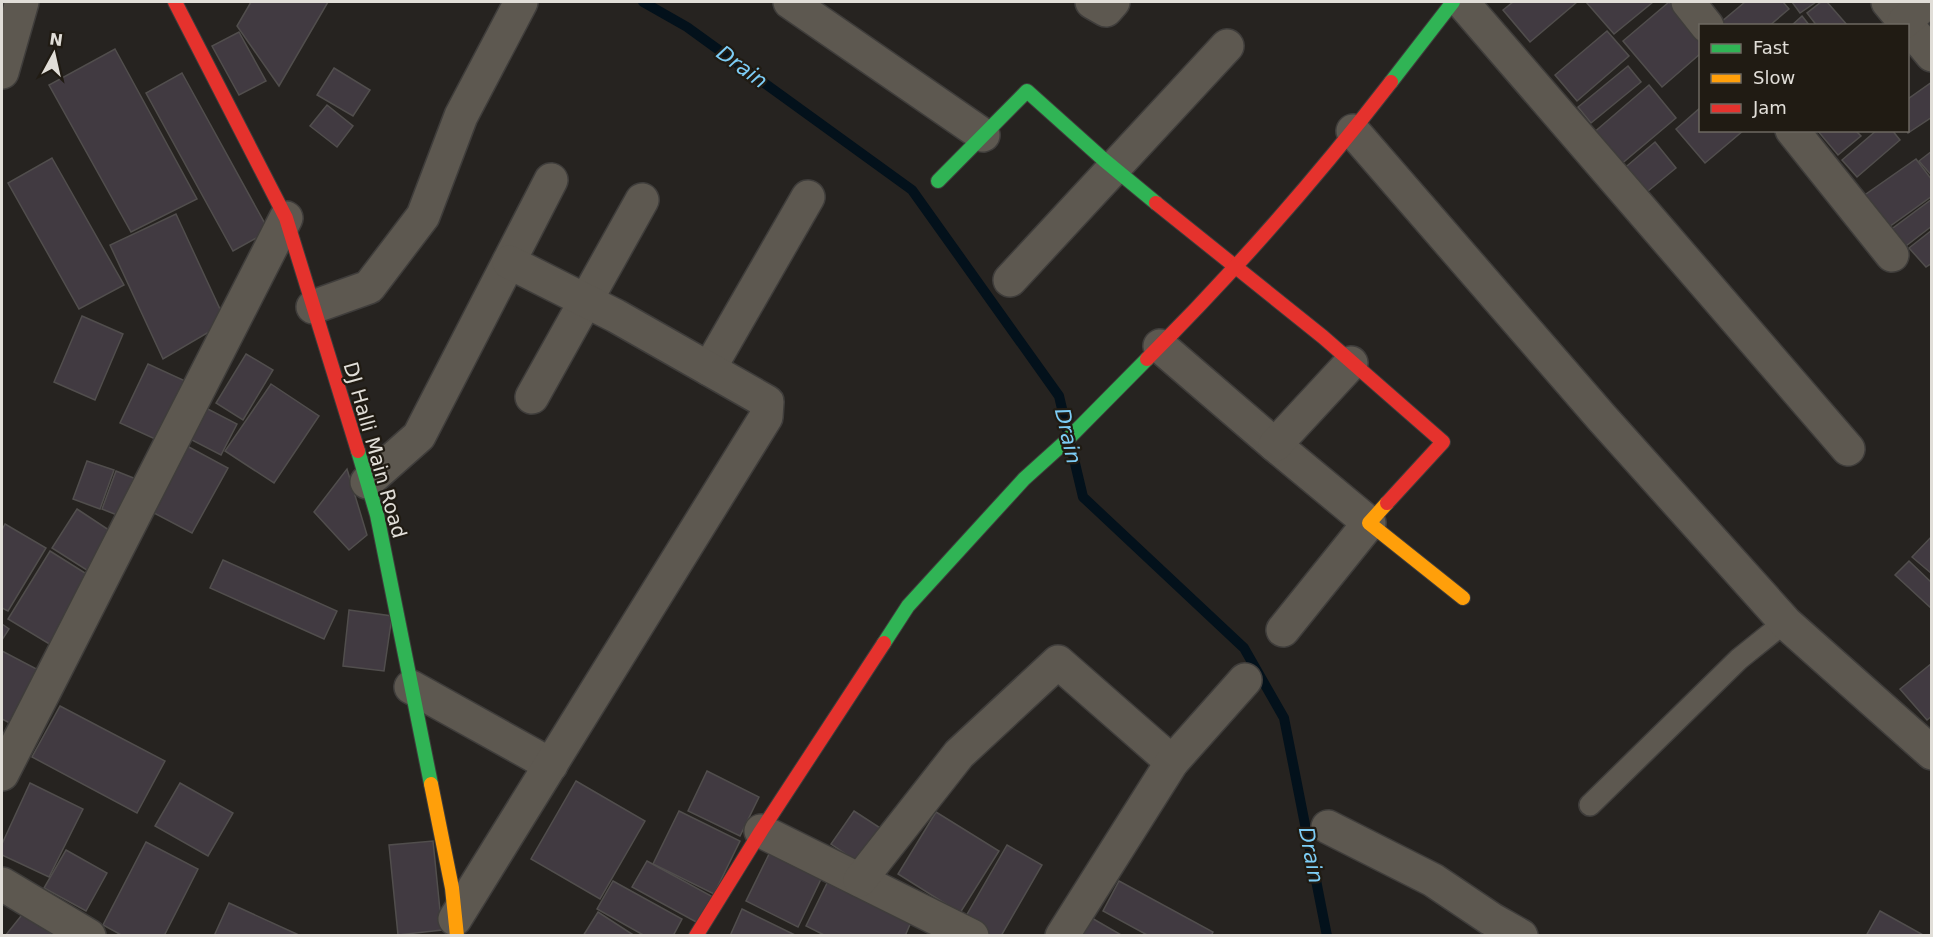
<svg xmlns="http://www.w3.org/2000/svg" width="1933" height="937" viewBox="0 0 1933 937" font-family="'DejaVu Sans',sans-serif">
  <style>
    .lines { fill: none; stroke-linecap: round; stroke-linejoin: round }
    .stream { stroke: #03111b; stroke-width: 10 }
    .building { fill: #413a41; stroke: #514e4d; stroke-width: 1.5 }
    .lane-casing { stroke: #3f3d3b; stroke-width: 24 }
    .street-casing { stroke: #3f3d3b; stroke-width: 36 }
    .fast-casing { stroke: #3f3d3b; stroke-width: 16 }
    .slow-casing { stroke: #3f3d3b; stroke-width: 16 }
    .jam-casing { stroke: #3f3d3b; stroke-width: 16 }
    .lane { stroke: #5d5850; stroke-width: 21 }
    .street { stroke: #5d5850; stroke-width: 33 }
    .fast { stroke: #30b455; stroke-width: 14 }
    .slow { stroke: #ff9f0a; stroke-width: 14 }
    .jam { stroke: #e5322d; stroke-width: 14 }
    .labels { text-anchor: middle; stroke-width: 4.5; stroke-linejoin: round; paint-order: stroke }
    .street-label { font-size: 20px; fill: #e1ded8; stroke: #201b13 }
    .water-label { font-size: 21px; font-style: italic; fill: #7dcdf6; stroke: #201b13 }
  </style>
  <rect width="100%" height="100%" fill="#262320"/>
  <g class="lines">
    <path class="stream" d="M643,2L687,27L912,190L1059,396L1083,497L1244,648L1284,718L1327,936"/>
  </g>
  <g class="building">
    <path d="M251,2H328L279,86L237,26Z"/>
    <path d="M1513,2H1577L1530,42L1503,10Z"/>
    <path d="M1586,2H1653L1614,34Z"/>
    <path d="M1669,2L1700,39V54L1662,87L1623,41Z"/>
    <path d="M1745,2H1783L1789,9L1769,26H1722L1720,23Z"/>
    <path d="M1792,2H1816L1800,13Z"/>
    <path d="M1821,2H1827L1848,26H1817L1807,13Z"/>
    <path d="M1802,16L1810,26H1791Z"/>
    <path d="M1607,31L1629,56L1577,101L1555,75Z"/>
    <path d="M239,32L266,81L239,95L212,46Z"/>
    <path d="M115,49L197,199L131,232L49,85Z"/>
    <path d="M1628,66L1641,82L1591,123L1578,107Z"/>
    <path d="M334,68L370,90L353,116L317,95Z"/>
    <path d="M182,73L269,231L233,251L146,93Z"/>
    <path d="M1932,82V117L1908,133L1906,130L1908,99Z"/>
    <path d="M1649,85L1676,118L1619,166L1592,134Z"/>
    <path d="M327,105L353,126L337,147L310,126Z"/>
    <path d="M1700,108V130H1744L1705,163L1676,129Z"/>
    <path d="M1817,130H1855L1861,136L1838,155Z"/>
    <path d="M1877,130H1892L1900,140L1857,177L1842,160Z"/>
    <path d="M1655,142L1676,168L1642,196L1621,171Z"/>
    <path d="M1932,151V176L1919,161Z"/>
    <path d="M52,158L124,285L79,309L8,183Z"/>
    <path d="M1916,159L1932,180V196L1882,232L1859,199Z"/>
    <path d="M1932,199V226L1902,249L1889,231Z"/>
    <path d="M176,214L226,322L163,359L110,245Z"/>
    <path d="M1932,230V263L1926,267L1909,248Z"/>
    <path d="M82,316L123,334L95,400L54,382Z"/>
    <path d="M246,354L273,370L243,420L216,403Z"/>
    <path d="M148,364L194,385L166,444L120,423Z"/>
    <path d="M271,384L319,416L274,483L225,451Z"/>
    <path d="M202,406L237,424L221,455L186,437Z"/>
    <path d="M187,446L228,468L192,533L152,512Z"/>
    <path d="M87,461L114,470L100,509L73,499Z"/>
    <path d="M347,469L367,535L349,550L314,512Z"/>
    <path d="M116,471L141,481L127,519L102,509Z"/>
    <path d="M77,509L118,536L93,574L52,548Z"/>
    <path d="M5,524L46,548L8,611L2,608V530Z"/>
    <path d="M1932,536V574L1912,557Z"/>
    <path d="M50,551L93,578L51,645L8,619Z"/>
    <path d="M223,560L337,611L324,639L210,588Z"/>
    <path d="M1909,561L1932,583V609L1895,575Z"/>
    <path d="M349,610L392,616L384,671L343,666Z"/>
    <path d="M2,624L9,629L2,640Z"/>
    <path d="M2,651L48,675L21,729L2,719Z"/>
    <path d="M1932,663V716L1927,720L1900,689Z"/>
    <path d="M60,706L165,761L137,813L32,757Z"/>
    <path d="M707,771L759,797L740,836L688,811Z"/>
    <path d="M576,781L645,821L600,899L531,859Z"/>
    <path d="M30,783L83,809L49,877L2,855V844Z"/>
    <path d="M180,783L233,813L208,856L155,826Z"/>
    <path d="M679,811L740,841L714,894L653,864Z"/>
    <path d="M854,811L891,835L868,869L831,844Z"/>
    <path d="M936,812L999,851L960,913L898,874Z"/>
    <path d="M433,841L442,930L398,935L389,845Z"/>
    <path d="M146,842L198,869L164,936H123L103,925Z"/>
    <path d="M1007,845L1042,865L1001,936H984L962,923Z"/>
    <path d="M66,850L107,873L86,911L44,888Z"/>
    <path d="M770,852L822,877L798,927L746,901Z"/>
    <path d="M647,861L713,897L698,923L632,887Z"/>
    <path d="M832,873L915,913L905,936H826L806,926Z"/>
    <path d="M613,881L682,919L673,936H645L597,909Z"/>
    <path d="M1119,881L1213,932L1211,936H1149L1103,911Z"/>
    <path d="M229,903L301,936H214Z"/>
    <path d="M742,909L797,936H730Z"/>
    <path d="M25,911L54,936H5Z"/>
    <path d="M1880,911L1925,936H1866Z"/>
    <path d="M598,912L635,936H583Z"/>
    <path d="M1090,917L1123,936H1079Z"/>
  </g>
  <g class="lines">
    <defs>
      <path id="lane" d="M1590,805L1739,659L1785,622"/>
      <g id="street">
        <path d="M790,2L983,135"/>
        <path d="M1092,2L1106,10L1113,2"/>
        <path d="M1462,2L1848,449"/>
        <path d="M1688,2L1707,26"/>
        <path d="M1888,2L1932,55"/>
        <path d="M1904,22L1927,2"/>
        <path d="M2,72L22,2"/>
        <path d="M1792,130L1892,255"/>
        <path d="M1353,131L1602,418L1786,623L1932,753"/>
        <path d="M1010,280L1227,46"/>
        <path d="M313,307L369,287L423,216L461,116L521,2"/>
        <path d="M1160,346L1275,445L1369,523L1283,630"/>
        <path d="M709,369L808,197"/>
        <path d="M532,397L642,200"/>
        <path d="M1275,445L1351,363"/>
        <path d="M367,482L419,436L551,180"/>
        <path d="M411,687L551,765"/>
        <path d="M2,774L286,218"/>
        <path d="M1328,827L1433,880L1491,919L1521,936"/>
        <path d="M761,831L972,936"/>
        <path d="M860,880L959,754L1058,662L1172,762"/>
        <path d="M2,884L89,936"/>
        <path d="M455,919L766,417L767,402L616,316L509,262"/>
        <path d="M1062,936L1172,762L1245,680"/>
      </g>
      <g id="fast">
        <path d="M1391,82L1453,2"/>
        <path d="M938,181L1027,91L1104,160L1156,203"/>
        <path d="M358,451L377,515L431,784"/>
        <path d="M884,643L908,606L1024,479L1065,442L1147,359"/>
      </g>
      <g id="slow">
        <path d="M1387,503L1369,523L1463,598"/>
        <path d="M431,784L452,888L457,936"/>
      </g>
      <g id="jam">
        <path d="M175,2L286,218L358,451"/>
        <path d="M1156,203L1323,337L1443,442L1387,503"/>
        <path d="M1147,359C1234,272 1316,179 1391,82"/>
        <path d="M696,936L761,831L884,643"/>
      </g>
    </defs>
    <use href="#lane" class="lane-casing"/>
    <use href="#street" class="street-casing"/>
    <use href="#fast" class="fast-casing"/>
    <use href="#slow" class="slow-casing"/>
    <use href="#jam" class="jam-casing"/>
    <use href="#lane" class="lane"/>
    <use href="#street" class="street"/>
    <use href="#fast" class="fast"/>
    <use href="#slow" class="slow"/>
    <use href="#jam" class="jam"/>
  </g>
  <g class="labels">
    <g class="street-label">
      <text transform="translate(375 450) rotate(74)" y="7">DJ Halli Main Road</text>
    </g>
    <g class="water-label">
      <text transform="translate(742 67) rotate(36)" y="7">Drain</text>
      <text transform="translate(1068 436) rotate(77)" y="7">Drain</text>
      <text transform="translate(1311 855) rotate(79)" y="7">Drain</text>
    </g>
  </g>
  <rect width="1933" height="937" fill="none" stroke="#e1ded8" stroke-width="6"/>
  <rect x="1699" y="24" width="210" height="108" fill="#201b13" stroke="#6d6962" stroke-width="1.5"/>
  <rect x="1711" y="44" width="30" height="9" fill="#30b455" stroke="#6d6962" stroke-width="1.5"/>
  <text x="1753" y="54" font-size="18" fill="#e1ded8">Fast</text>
  <rect x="1711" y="74" width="30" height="9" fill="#ff9f0a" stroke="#6d6962" stroke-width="1.5"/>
  <text x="1753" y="84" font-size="18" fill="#e1ded8">Slow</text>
  <rect x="1711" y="104" width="30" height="9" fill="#e5322d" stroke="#6d6962" stroke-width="1.5"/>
  <text x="1753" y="114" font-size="18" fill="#e1ded8">Jam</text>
  <g transform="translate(54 54) rotate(8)" stroke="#201b13" stroke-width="4.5" paint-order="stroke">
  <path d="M0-4.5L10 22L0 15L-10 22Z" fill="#e1ded8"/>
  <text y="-9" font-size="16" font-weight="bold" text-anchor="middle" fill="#e1ded8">N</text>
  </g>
</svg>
